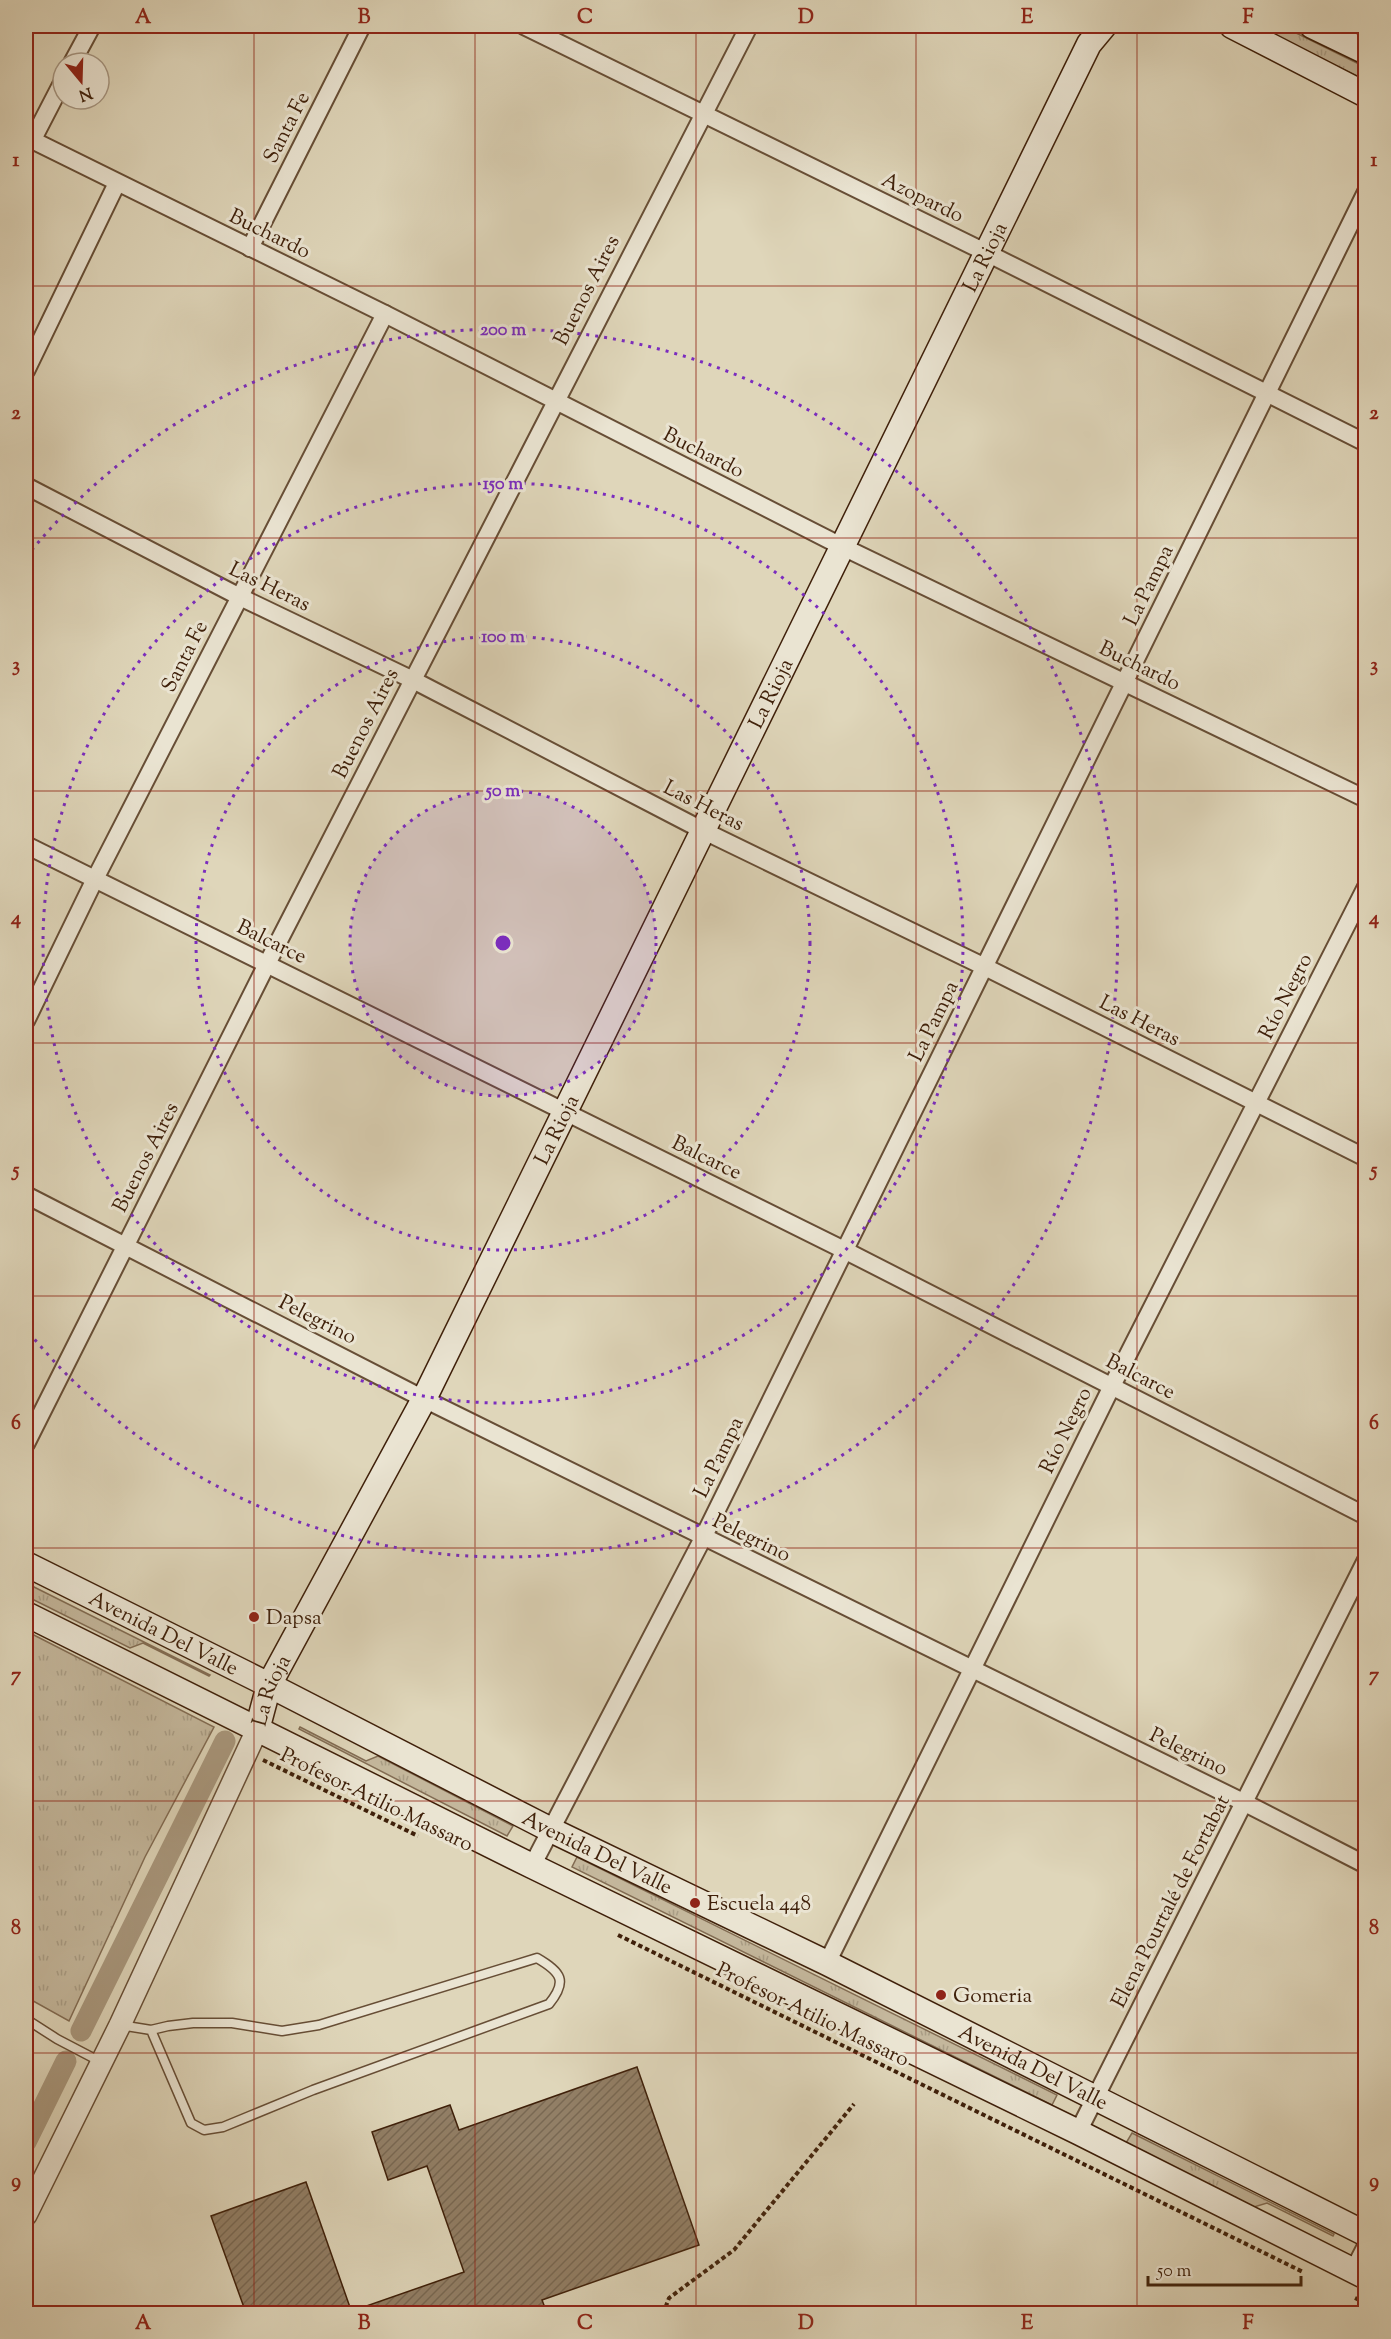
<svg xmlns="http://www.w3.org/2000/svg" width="1391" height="2339" viewBox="0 0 1391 2339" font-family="'Sorts Mill Goudy',serif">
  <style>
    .grass { fill: url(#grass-tufts); stroke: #826c53; stroke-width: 1.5 }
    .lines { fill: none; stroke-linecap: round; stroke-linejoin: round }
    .canal { stroke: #a9987e; stroke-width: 21 }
    .building { fill: url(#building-hatch); stroke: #3f200a; stroke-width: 1.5 }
    .service-casing { stroke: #674e36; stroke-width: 11 }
    .minor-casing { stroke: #674e36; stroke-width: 20 }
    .tertiary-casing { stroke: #674e36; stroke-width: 24 }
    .secondary-casing { stroke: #3f200a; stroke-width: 27 }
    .path { stroke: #3f200a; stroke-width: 4; stroke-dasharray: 4.5 3; stroke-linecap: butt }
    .service { stroke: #eae4d2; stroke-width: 8 }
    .minor { stroke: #eae4d2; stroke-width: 16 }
    .tertiary { stroke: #eae4d2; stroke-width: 21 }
    .secondary { stroke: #eae4d2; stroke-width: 24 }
    .grid { fill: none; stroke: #8f2418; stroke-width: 1.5; stroke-opacity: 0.55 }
    .ring { fill: none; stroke: #7b2cbf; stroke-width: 3; stroke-dasharray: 3 6 }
    .poi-dot { fill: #8f2418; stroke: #eae4d2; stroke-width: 2 }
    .labels { text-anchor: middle; stroke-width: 6; stroke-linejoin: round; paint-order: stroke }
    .street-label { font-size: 21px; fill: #3f200a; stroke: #eae4d2 }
    .poi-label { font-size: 21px; fill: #3f200a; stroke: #eae4d2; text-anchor: start }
    .centre { fill: #7b2cbf; stroke: #eae4d2; stroke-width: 3 }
    .ring-label { font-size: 18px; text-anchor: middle; font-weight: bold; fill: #7b2cbf; stroke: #eae4d2; stroke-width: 6; stroke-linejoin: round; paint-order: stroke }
    .neatline { fill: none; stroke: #8f2418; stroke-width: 2 }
    .grid-label { font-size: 20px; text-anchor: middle; font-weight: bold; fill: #8f2418 }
  </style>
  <defs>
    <pattern id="grass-tufts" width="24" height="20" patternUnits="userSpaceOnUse" patternTransform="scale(1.5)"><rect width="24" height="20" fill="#c4b79c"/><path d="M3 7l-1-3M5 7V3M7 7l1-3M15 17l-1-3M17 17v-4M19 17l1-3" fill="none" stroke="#a99d85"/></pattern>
    <pattern id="building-hatch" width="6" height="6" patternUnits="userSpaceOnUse" patternTransform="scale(1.5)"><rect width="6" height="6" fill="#927f66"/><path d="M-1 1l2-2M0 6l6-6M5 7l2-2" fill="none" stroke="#796852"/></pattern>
  </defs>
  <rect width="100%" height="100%" fill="#dfd6ba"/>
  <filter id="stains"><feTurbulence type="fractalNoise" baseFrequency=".00333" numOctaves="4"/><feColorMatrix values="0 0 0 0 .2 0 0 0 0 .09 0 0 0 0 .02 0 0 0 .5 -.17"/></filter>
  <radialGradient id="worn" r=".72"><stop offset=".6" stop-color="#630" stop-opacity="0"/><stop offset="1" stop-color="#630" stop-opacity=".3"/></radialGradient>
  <g class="grass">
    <path d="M1256,26H1282L1365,67V80Z"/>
    <path d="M26,1583L210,1675L209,1676L143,1643L130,1648L26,1596Z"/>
    <path d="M26,1631L214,1727L145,1857L69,2021L26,1997Z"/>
    <path d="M300,1727L366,1761L378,1756L513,1826L507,1836L299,1729Z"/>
    <path d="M577,1857L1057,2095L1052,2105L572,1867Z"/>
    <path d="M1132,2133L1334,2234L1333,2236L1267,2203L1254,2207L1126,2143Z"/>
  </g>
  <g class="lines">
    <g class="canal">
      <path d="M81,2031L225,1741"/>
      <path d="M26,2142L66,2061"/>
    </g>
  </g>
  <g class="building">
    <path d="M637,2067L699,2245L542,2300L547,2313H352V2311L464,2272L427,2166L388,2180L372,2132L450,2105L459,2130Z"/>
    <path d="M306,2182L352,2313H246L211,2216Z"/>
  </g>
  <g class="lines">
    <defs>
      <g id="service">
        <path d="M26,2019L57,2039L101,2062"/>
        <path d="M120,2025L151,2030L191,2123L204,2130L223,2127L313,2090L549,2004C568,1981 561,1972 537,1958L319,2025L282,2031L232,2023H193L168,2026L151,2030"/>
      </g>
      <g id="minor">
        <path d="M524,26L987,253L1366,443"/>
        <path d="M72,63L92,26"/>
        <path d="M26,137L385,314L843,547L1366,799"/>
        <path d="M32,141L63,81"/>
        <path d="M250,248L362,26"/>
        <path d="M26,371L117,183"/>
        <path d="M26,486L240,597L413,680L702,830L985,967L1366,1158"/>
        <path d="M26,845L846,1251L1366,1516"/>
        <path d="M26,1021L95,879L385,314"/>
        <path d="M26,1195L424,1399L1245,1803L1366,1865"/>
        <path d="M26,1444L267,964L749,26"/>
        <path d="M532,1866L703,1538L1366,192"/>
        <path d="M827,1963L1112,1386L1366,887"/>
        <path d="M1078,2132L1366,1560"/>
        <path d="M1353,2271L1366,2246"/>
      </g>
      <path id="tertiary" d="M26,2215L120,2025L257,1730"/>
      <g id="secondary">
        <path d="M1232,26L1366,95"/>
        <path d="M1312,26L1366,52"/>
        <path id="s1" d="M26,1564L269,1685L551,1830L827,1963L1366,2234"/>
        <path d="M26,1614L532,1866L1078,2132L1366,2277"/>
        <path id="s2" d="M257,1730L269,1685L424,1399L1089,44L1104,26"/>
      </g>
    </defs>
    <use href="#service" class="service-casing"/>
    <use href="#minor" class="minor-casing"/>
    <use href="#tertiary" class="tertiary-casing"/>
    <use href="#secondary" class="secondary-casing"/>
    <g class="path">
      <path d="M263,1760L418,1836"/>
      <path d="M618,1935L1303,2272"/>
      <path d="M1355,2298L1366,2303"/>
      <path d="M663,2314L669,2298L734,2250L854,2104"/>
    </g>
    <use href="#service" class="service"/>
    <use href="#minor" class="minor"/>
    <use href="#tertiary" class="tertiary"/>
    <use href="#secondary" class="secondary"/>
  </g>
  <path class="grid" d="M254,26V2314M475,26V2314M696,26V2314M916,26V2314M1137,26V2314M26,286H1366M26,538H1366M26,791H1366M26,1043H1366M26,1296H1366M26,1548H1366M26,1801H1366M26,2053H1366"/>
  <circle cx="503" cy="943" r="153" fill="#7b2cbf" fill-opacity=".12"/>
  <g class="ring">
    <circle cx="503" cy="943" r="153"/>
    <circle cx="503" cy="943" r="307"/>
    <circle cx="503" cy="943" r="460"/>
    <path d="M26 557A614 614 0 1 1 26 1329"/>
  </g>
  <g class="poi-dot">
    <circle cx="254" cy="1617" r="6"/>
    <circle cx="695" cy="1903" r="6"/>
    <circle cx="941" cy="1995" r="6"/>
  </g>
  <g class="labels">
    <g class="street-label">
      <text transform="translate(286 127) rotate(-63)" y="7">Santa Fe</text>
      <text transform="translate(923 197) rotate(26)" y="7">Azopardo</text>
      <text transform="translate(270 233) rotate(26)" y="7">Buchardo</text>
      <text dy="7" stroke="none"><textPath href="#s2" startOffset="1644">La Rioja</textPath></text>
      <text transform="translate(586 290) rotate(-63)" y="7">Buenos Aires</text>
      <text transform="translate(704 452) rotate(27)" y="7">Buchardo</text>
      <text transform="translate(1148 585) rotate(-64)" y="7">La Pampa</text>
      <text transform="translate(270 586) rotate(26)" y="7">Las Heras</text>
      <text transform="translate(184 656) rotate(-63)" y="7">Santa Fe</text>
      <text transform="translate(1140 665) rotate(26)" y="7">Buchardo</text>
      <text dy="7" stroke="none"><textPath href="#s2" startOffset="1158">La Rioja</textPath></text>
      <text transform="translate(365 723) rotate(-63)" y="7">Buenos Aires</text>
      <text transform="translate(704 805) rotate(27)" y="7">Las Heras</text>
      <text transform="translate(272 941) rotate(26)" y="7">Balcarce</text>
      <text transform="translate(1285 996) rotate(-63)" y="7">Río Negro</text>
      <text transform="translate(1140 1020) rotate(27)" y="7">Las Heras</text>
      <text transform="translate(933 1021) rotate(-64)" y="7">La Pampa</text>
      <text dy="7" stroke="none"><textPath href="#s2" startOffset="672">La Rioja</textPath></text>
      <text transform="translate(145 1157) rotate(-63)" y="7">Buenos Aires</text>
      <text transform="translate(707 1157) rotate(26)" y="7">Balcarce</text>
      <text transform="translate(318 1319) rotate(27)" y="7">Pelegrino</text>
      <text transform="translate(1141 1376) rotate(27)" y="7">Balcarce</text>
      <text transform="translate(1065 1430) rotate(-64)" y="7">Río Negro</text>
      <text transform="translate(718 1457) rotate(-64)" y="7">La Pampa</text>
      <text transform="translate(752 1537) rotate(26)" y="7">Pelegrino</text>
      <text dy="7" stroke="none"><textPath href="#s1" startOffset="154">Avenida Del Valle</textPath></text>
      <text dy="7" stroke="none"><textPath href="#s2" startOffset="42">La Rioja</textPath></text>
      <text transform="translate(1189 1751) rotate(26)" y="7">Pelegrino</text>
      <text transform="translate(377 1799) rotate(26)" y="7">Profesor Atilio Massaro</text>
      <text dy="7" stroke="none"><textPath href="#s1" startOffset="640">Avenida Del Valle</textPath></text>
      <text transform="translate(1170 1901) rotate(-63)" y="7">Elena Pourtalé de Fortabat</text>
      <text transform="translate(813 2014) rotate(26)" y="7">Profesor Atilio Massaro</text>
      <text dy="7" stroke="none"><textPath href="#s1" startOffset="1126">Avenida Del Valle</textPath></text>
    </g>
    <g class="poi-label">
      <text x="266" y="1624">Dapsa</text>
      <text x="707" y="1910">Escuela 448</text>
      <text x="953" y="2002">Gomeria</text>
    </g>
  </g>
  <circle cx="503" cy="943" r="9" class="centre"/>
  <g class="ring-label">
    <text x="503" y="335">200 m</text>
    <text x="503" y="489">150 m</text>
    <text x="503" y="642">100 m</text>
    <text x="503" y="796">50 m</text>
  </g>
  <rect width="1391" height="2339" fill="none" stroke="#dfd6ba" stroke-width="66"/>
  <g transform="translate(81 81) rotate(161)"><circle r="28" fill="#eae4d2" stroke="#a69682" stroke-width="1.5"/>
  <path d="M0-4.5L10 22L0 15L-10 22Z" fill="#8f2418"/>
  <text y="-9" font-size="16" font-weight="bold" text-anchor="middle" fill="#3f200a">N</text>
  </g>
  <path d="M1148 2276v9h153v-9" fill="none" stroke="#3f200a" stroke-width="3"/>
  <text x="1157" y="2276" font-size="18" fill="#3f200a" stroke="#eae4d2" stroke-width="4.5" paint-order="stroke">50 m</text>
  <rect x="33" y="33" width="1325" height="2273" class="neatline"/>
  <g class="grid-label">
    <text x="143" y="23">A</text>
    <text x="364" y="23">B</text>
    <text x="585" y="23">C</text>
    <text x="806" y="23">D</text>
    <text x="1027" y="23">E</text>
    <text x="1248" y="23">F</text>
    <text x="16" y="166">1</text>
    <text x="1374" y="166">1</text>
    <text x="16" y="419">2</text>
    <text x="1374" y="419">2</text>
    <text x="16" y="671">3</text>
    <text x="1374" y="671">3</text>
    <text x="16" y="924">4</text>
    <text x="1374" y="924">4</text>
    <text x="16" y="1176">5</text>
    <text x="1374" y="1176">5</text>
    <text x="16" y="1429">6</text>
    <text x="1374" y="1429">6</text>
    <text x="16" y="1681">7</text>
    <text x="1374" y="1681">7</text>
    <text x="16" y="1934">8</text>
    <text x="1374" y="1934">8</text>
    <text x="16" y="2187">9</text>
    <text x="1374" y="2187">9</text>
    <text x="143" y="2329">A</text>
    <text x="364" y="2329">B</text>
    <text x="585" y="2329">C</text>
    <text x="806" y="2329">D</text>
    <text x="1027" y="2329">E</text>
    <text x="1248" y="2329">F</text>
  </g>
  <rect width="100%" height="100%" filter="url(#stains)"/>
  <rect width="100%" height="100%" fill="url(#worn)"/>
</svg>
